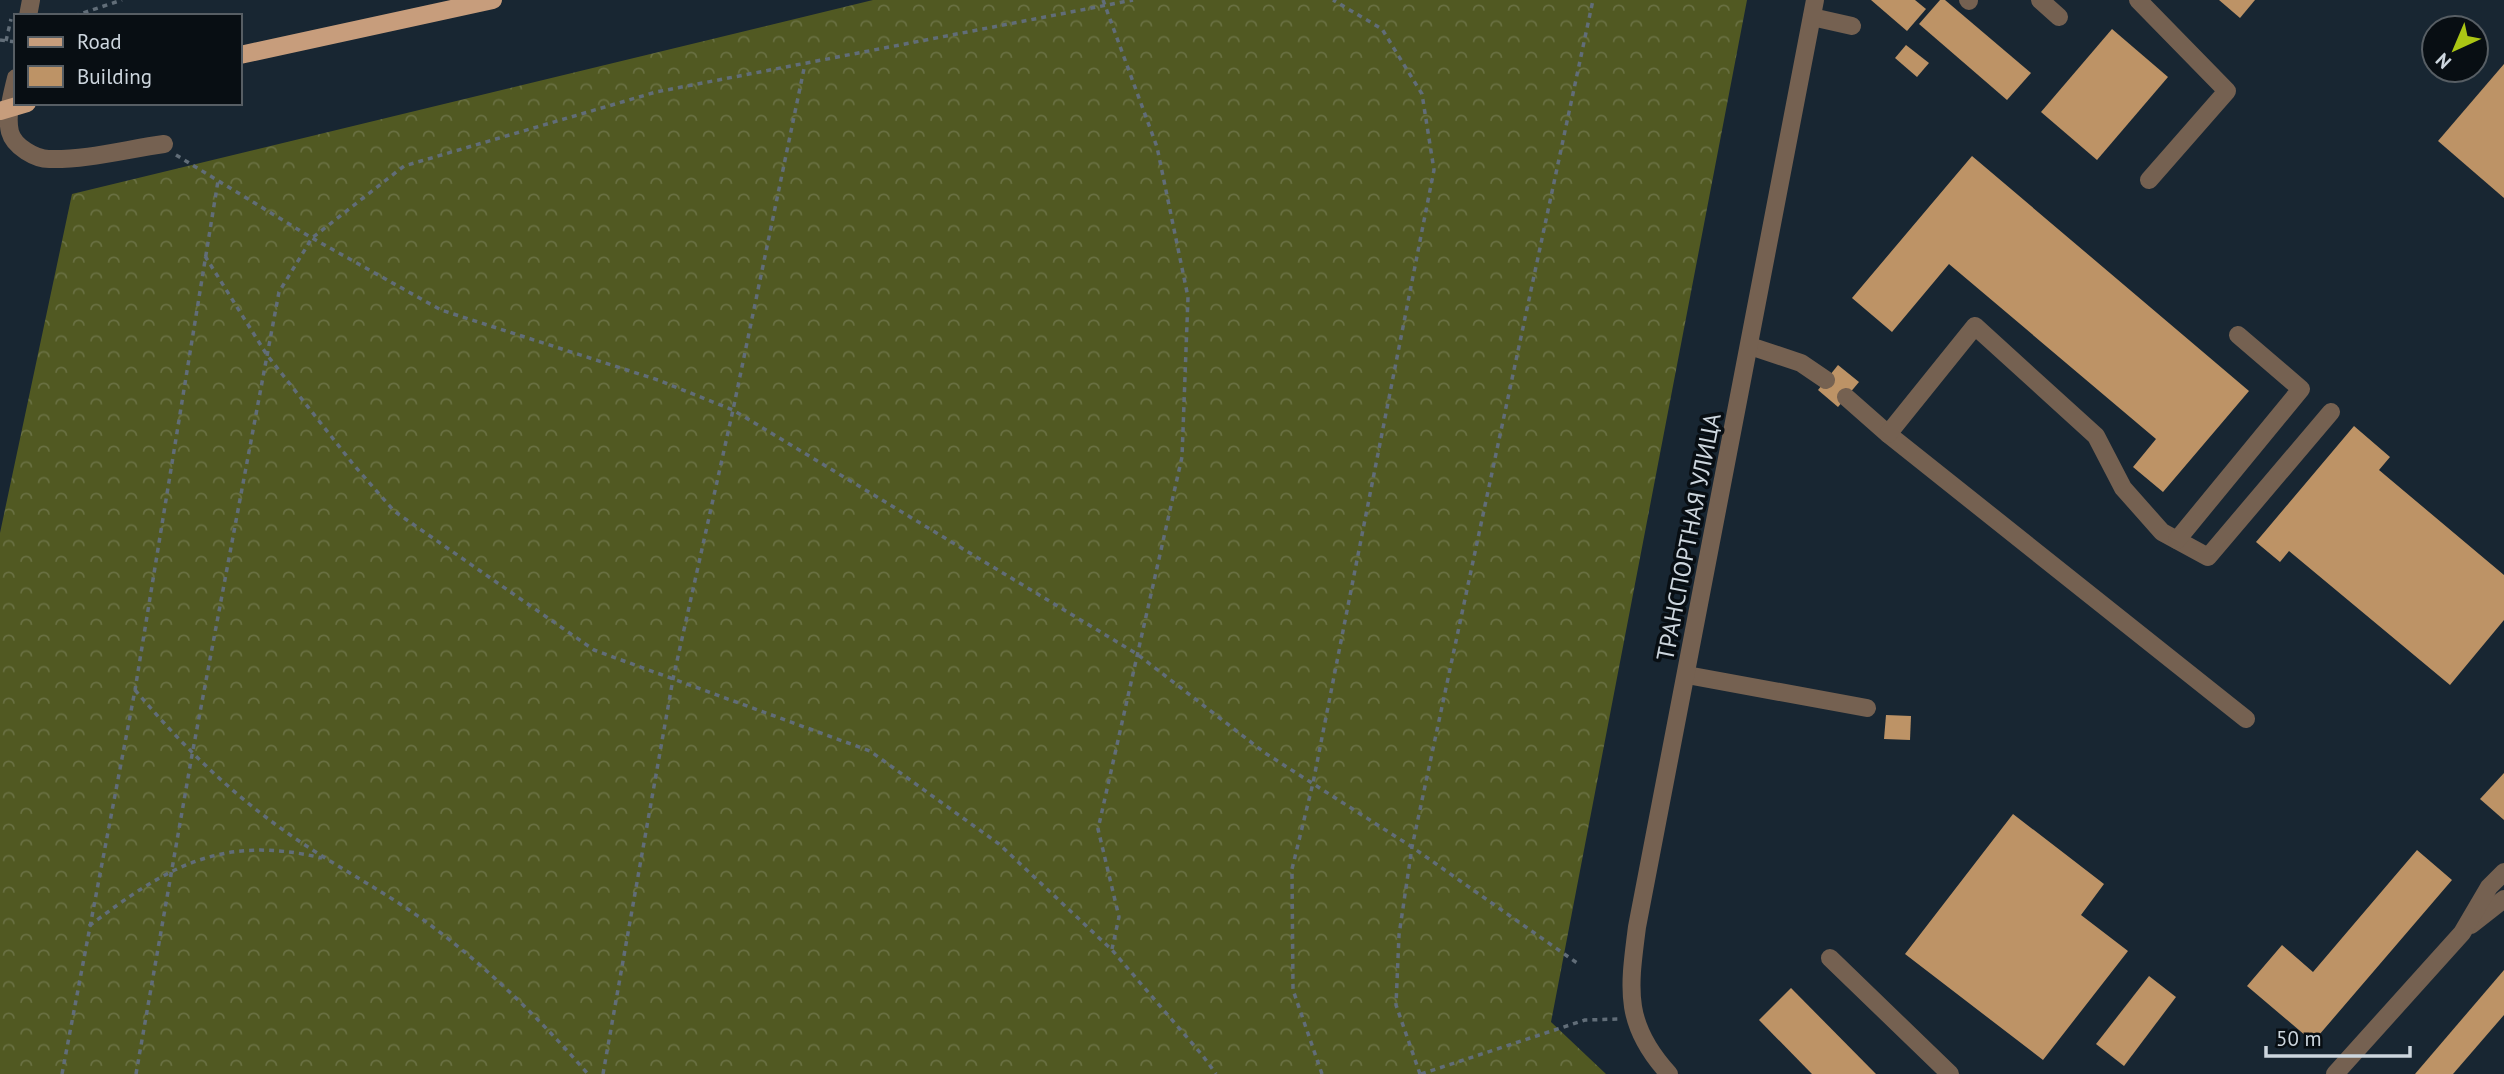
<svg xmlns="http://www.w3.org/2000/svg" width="2504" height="1074" viewBox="0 0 2504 1074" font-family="'PT Sans',sans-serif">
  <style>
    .forest { fill: url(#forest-crowns) }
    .building { fill: #bd9366 }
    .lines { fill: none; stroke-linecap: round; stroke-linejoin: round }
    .path { stroke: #616d78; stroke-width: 3.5; stroke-dasharray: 5 5; stroke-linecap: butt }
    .minor { stroke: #756151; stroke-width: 18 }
    .major { stroke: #c79d7c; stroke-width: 18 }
    .labels { text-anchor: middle; stroke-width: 7; stroke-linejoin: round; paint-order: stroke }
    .street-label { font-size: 24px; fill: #cdd6de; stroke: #080e13 }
  </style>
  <defs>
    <pattern id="forest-crowns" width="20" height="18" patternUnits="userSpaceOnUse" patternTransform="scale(1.75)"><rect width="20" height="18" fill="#515922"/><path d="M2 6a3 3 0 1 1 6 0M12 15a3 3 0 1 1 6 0" fill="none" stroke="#697042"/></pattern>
  </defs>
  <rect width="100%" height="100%" fill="#182632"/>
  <path class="forest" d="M873,0H1747L1551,1022L1606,1074H0V533L72,194Z"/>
  <g class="building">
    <path d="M1871,0H1915L1926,9L1907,31Z"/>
    <path d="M1940,0H1945L2031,73L2007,100L1919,24Z"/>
    <path d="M2219,0H2255L2240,18Z"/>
    <path d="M2112,29L2168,77L2097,160L2041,112Z"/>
    <path d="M1906,45L1929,63L1917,77L1895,58Z"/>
    <path d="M2504,64V198L2438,141Z"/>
    <path d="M1972,156L2249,391L2163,492L2133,467L2156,439L1949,264L1892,332L1852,298Z"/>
    <path d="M1838,365L1859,382L1838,407L1818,390Z"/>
    <path d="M2354,426L2390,457L2379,470L2504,575V620L2450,685L2289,551L2280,562L2256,542Z"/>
    <path d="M1886,715L1911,716L1910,740L1884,739Z"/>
    <path d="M2504,773V820L2480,799Z"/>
    <path d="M2013,814L2104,884L2081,915L2128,951L2043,1060L1905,954Z"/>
    <path d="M2417,850L2452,880L2313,1042L2247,986L2282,945L2313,972Z"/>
    <path d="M2504,970V1015L2453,1074H2415Z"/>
    <path d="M2149,976L2176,997L2124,1066L2096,1044Z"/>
    <path d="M1791,988L1876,1074H1812L1759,1020Z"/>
  </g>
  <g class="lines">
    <g class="path">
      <path d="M1103,0L1157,147L1188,297L1182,457L1098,829L1119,917L1112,949"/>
      <path d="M74,16L122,0"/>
      <path d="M0,40L16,42"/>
      <path d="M6,41L11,19"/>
      <path d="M176,155L312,238L441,310L658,380L733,410L1137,654L1265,753L1412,847L1580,965"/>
      <path d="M205,256L267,355L353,464L394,511L594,650L870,751L999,844L1112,950L1203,1056L1216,1074"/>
      <path d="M135,690C180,743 228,791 286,832C332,865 383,890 429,924C488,968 540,1019 588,1074"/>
      <path d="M89,926C167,867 221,834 322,858"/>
      <path d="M62,1074L135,690L218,181"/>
      <path d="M136,1074L192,755L279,292L312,238L404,166L656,92L1133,0"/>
      <path d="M603,1074L673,679L733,410L805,64"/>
      <path d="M1322,1074L1293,990L1292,869L1313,783L1434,170L1422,94L1382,29L1333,0"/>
      <path d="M1420,1074L1396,1005L1399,935L1412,847L1593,0"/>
      <path d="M1421,1074L1585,1020L1618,1019"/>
    </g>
    <g class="minor">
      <path d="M1968,0L1969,1"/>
      <path d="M2040,0L2059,17"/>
      <path d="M2138,0L2227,91L2149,180"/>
      <path d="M28,16L31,0"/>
      <path d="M1812,17L1852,26"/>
      <path d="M16,78C12,95 6,115 10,132C14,147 36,159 49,159C87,160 127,149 164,144"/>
      <path d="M1750,346L1801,363L1826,380"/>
      <path d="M1846,397L1888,434L2246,719"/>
      <path d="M1888,434L1975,326L2096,436L2123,488L2162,532L2208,557L2331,412"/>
      <path d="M2177,540L2301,389L2238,335"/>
      <path d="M1687,675L1867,708"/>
      <path d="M2471,925L2504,899"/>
      <path d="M1830,958L1950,1074"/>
      <path d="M1669,1074C1623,1024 1629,989 1637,927L1815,0"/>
      <path d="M2335,1074L2462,933L2489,887L2504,872"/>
    </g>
    <g class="major">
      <path d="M240,55L493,0"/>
      <path d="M0,111L27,103"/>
    </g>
  </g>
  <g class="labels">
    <g class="street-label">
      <text transform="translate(1689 537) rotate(-79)" y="8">ТРАНСПОРТНАЯ УЛИЦА</text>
    </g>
  </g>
  <rect x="14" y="14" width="228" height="91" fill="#080e13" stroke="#575e64" stroke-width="2"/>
  <rect x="28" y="37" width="35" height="10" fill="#c79d7c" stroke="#575e64" stroke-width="2"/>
  <text x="77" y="49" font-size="21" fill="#cdd6de">Road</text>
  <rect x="28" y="66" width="35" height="21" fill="#bd9366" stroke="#575e64" stroke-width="2"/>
  <text x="77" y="84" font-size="21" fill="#cdd6de">Building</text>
  <g transform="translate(2455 49) rotate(224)"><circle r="33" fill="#080e13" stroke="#575e64" stroke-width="2"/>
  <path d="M0-5L12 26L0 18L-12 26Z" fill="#abc614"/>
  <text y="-10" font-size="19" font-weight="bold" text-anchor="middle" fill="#cdd6de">N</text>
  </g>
  <path d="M2266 1046v10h144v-10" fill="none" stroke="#cdd6de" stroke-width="3.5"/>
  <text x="2276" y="1046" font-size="21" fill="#cdd6de" stroke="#080e13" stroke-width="5" paint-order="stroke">50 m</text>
</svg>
